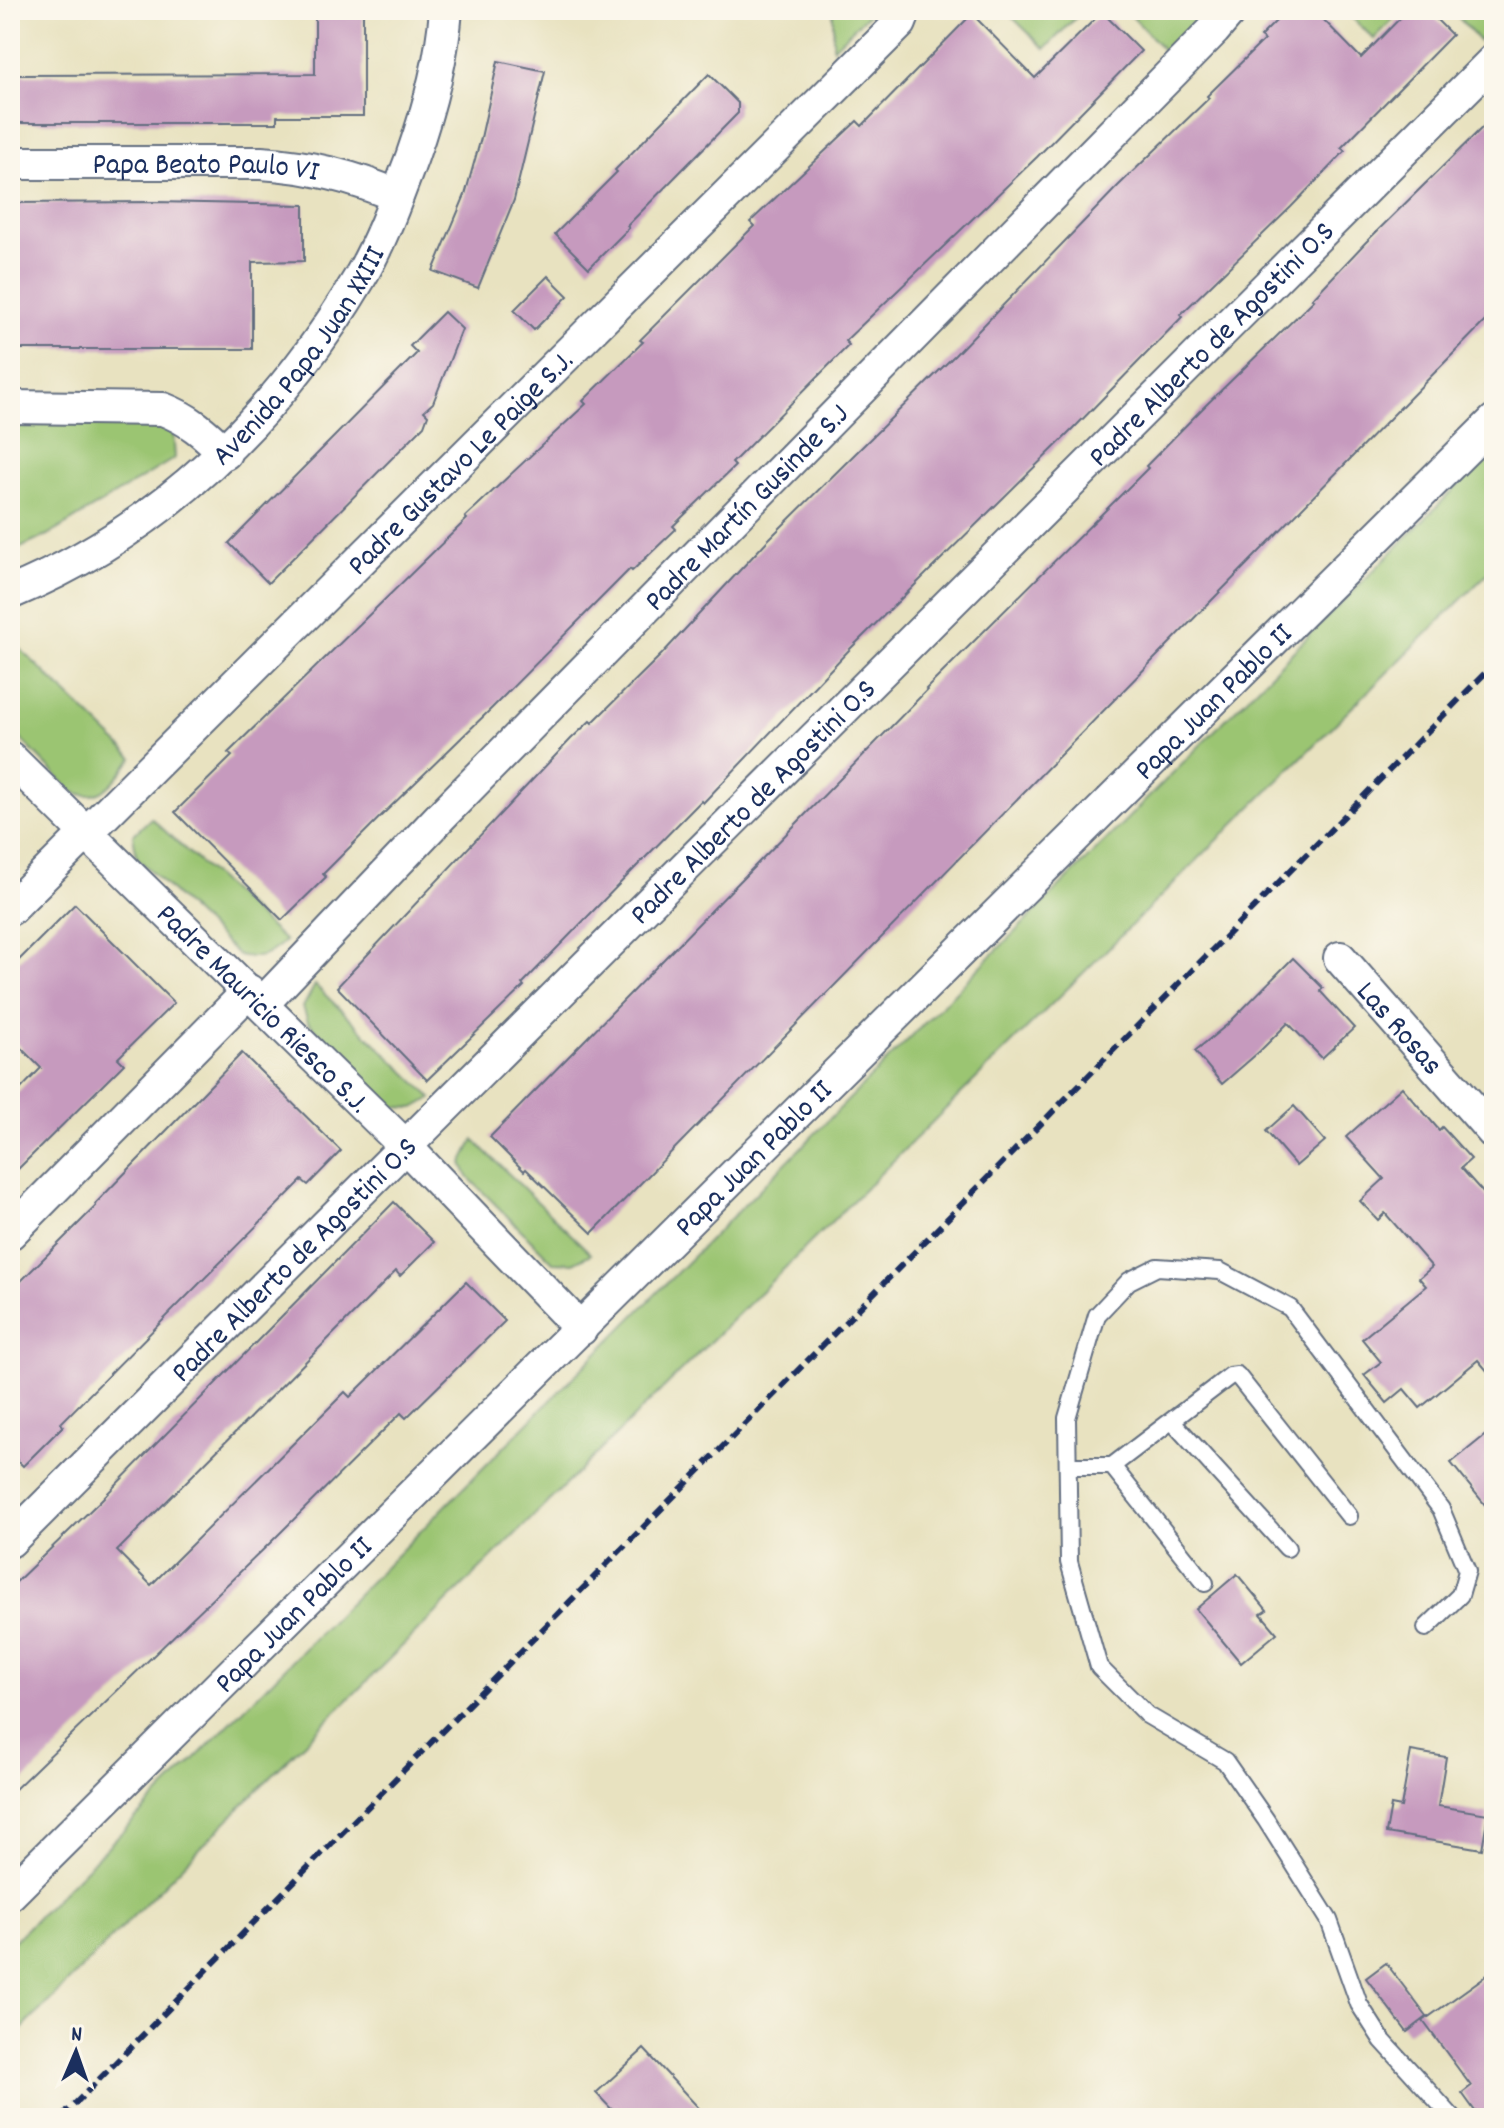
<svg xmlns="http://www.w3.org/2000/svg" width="1504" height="2128" viewBox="0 0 1504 2128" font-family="Dekko,sans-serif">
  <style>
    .green { fill: #9bc572; stroke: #5b7a68; stroke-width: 2 }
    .building { fill: #c69abe }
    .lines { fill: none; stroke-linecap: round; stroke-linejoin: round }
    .service-casing { stroke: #636e80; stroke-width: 20 }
    .minor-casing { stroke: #636e80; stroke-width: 36 }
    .service { stroke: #fff; stroke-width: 16 }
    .minor { stroke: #fff; stroke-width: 32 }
    .rail { stroke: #1b2f5e; stroke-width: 6; stroke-dasharray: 12 6; stroke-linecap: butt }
    .labels { text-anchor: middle; stroke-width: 8; stroke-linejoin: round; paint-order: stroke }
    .street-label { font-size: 30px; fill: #1b2f5e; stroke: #fbf7ec }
  </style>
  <rect width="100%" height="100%" fill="#fbf7ec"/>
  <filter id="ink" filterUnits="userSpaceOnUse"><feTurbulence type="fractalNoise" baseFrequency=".0125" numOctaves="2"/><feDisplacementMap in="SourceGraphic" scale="16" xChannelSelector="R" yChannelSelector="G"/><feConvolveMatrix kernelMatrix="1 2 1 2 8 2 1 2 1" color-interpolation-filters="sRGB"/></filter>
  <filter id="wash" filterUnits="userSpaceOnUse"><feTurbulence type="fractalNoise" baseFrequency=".006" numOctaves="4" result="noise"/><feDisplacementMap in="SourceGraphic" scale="32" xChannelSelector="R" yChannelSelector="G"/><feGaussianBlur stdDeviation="1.8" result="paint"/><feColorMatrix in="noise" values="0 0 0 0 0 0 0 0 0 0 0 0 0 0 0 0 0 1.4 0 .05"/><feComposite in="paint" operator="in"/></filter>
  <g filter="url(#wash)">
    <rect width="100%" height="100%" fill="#e8e2c0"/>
    <g class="green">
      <path d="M833,10H873L833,48Z"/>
      <path d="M1005,10H1083L1045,49Z"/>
      <path d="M1126,10H1212L1169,56Z"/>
      <path d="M1344,10H1402L1374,39Z"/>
      <path d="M1452,10H1494V28L1479,41Z"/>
      <path d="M10,422L139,423L173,431L175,458L50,534L10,553Z"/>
      <path d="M1494,449V567L291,1756L10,2041V1945Z"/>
      <path d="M10,639L133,758C115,779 104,804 73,792L10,728Z"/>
      <path d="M151,818L285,941C266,957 262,960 238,955L137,858L133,835Z"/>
      <path d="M315,985L432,1098L414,1108L394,1107L308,1022L303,1007Z"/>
      <path d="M474,1140L591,1254L573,1263L553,1262L468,1177L462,1163Z"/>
    </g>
    <g id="blocks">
      <g class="building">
        <path d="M315,10H363V116H277V123H16V75L315,74Z"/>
        <path d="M1287,10H1314L1361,58L1408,10H1427L1452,35L1341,148L1345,151L1291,207L1180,315L1182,317L1072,430L850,649L703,803L701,801L632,871L522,984L524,986L427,1080L337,987L571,739L590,721L592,723L662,654L768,540L955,355L1118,186L1209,98L1207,96L1264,40L1260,37Z"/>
        <path d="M1102,12L1141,51L1037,157L845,341L849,345L732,463L735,466L673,526L676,529L632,571L630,569L492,708L380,817L323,874L326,877L282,920L175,812L232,756L228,753L467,519L465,517L586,404L583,401L643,342L640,340L754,226L750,222L857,121L862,126L972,14L1035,78Z"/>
        <path d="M498,61L545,71L514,200L478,288L433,271L465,195L481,138Z"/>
        <path d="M709,74L738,103V113L627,226L629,228L589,268L555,234L617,172L615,170Z"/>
        <path d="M1494,116V312L592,1233L526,1169L524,1171L490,1137L927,690L926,689L1148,468L1146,466L1202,409L1314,300L1312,299L1365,243Z"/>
        <path d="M155,202L304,205V261L252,262V349H10V203Z"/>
        <path d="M548,276L568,296L534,330L514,310Z"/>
        <path d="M444,312L462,329L433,403L424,411L428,415L424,426L268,583L229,543L417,353L410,346Z"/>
        <path d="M75,904L174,1003L118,1058L124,1064L10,1177V1100L41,1068L10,1037V969Z"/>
        <path d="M1293,958L1323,988L1320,991L1354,1028L1322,1058L1288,1023L1260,1051L1222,1084L1195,1051L1228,1024Z"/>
        <path d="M242,1053L341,1151L308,1185L302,1180L61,1423L63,1426L23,1466L10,1453V1292L96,1206L95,1204Z"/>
        <path d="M1402,1087L1439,1130L1442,1127L1471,1159L1461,1168L1494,1205V1379L1478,1360L1420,1408L1404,1389L1387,1403L1364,1375L1381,1362L1362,1339L1426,1286L1419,1278L1432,1267L1385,1213L1378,1220L1360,1201L1384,1179L1346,1137Z"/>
        <path d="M1294,1106L1325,1141L1296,1166L1266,1131Z"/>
        <path d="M394,1202L434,1242L400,1276L396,1271L117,1551L151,1585L345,1392L350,1397L466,1282L505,1321L406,1418L401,1413L269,1544L10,1794V1588L98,1503Z"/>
        <path d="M1494,1428V1516L1451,1463Z"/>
        <path d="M1237,1574L1267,1610L1261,1614L1277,1633L1241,1663L1196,1609Z"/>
        <path d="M1411,1751L1446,1757L1438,1806L1488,1814L1482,1849L1386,1833L1391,1805L1401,1807Z"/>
        <path d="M1386,1963L1427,2017L1407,2032L1366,1978Z"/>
        <path d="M1494,1970V2118H1480L1462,2093L1471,2086L1423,2021Z"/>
        <path d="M644,2049L708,2118H620L596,2093Z"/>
      </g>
    </g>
  </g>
  <g filter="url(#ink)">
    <use href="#blocks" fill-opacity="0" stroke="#636e80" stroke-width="2"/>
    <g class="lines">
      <defs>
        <g id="service">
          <path d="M1172,1421L1287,1548"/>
          <path d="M1068,1466H1112L1230,1376L1237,1375L1349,1516"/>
          <path d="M1112,1466L1205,1583"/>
          <path d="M1426,1628L1460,1595L1467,1571L1441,1509L1290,1308L1220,1271L1157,1267L1129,1281L1097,1315L1067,1418L1069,1562L1099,1667L1147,1715L1225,1761L1266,1820L1329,1920L1359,2004L1382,2040L1453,2118"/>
        </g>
        <g id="minor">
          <path id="s1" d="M10,163H261C310,166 352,176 397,196"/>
          <path d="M10,407L163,409C189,419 205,433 225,453"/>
          <path id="s2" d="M10,593C160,531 276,418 359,279C381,242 397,197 412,157C429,109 442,61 446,10"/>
          <path id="s3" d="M10,758L405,1146L581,1329"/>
          <path id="s4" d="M10,909L900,23L905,10"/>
          <path id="s5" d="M1340,958L1494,1133"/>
          <path id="s6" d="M262,1004L441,816L1214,30L1231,10"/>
          <path d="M10,1233L249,991"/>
          <path id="s7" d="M10,1541L1494,60"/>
          <path id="s8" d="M10,1894L1494,421"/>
        </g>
      </defs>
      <use href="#service" class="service-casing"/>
      <use href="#minor" class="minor-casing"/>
      <use href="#service" class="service"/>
      <use href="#minor" class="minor"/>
      <path class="rail" d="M61,2118L1494,664"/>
    </g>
  </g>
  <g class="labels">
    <g class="street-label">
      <text dy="10" stroke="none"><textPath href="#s1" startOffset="196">Papa Beato Paulo VI</textPath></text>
      <text dy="10" stroke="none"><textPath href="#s7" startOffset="1696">Padre Alberto de Agostini O.S</textPath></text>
      <text dy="10" stroke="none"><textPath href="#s2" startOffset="380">Avenida Papa Juan XXIII</textPath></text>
      <text dy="10" stroke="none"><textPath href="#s4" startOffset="634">Padre Gustavo Le Paige S.J.</textPath></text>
      <text dy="10" stroke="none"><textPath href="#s6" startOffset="694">Padre Martín Gusinde S.J</textPath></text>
      <text dy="10" stroke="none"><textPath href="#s8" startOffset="1694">Papa Juan Pablo II</textPath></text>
      <text dy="10" stroke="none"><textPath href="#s7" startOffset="1048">Padre Alberto de Agostini O.S</textPath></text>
      <text dy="10" stroke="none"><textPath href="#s3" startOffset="356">Padre Mauricio Riesco S.J.</textPath></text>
      <text dy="10" stroke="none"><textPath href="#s5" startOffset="92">Las Rosas</textPath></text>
      <text dy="10" stroke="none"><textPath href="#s8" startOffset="1046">Papa Juan Pablo II</textPath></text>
      <text dy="10" stroke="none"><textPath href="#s7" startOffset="400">Padre Alberto de Agostini O.S</textPath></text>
      <text dy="10" stroke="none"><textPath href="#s8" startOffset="398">Papa Juan Pablo II</textPath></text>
    </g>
  </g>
  <rect width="1504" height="2128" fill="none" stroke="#fbf7ec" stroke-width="40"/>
  <g transform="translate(76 2052) rotate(2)" stroke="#fbf7ec" stroke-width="6" paint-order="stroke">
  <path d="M0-6L14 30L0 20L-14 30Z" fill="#1b2f5e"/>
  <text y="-12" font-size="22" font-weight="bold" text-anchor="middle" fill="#1b2f5e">N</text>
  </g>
</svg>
